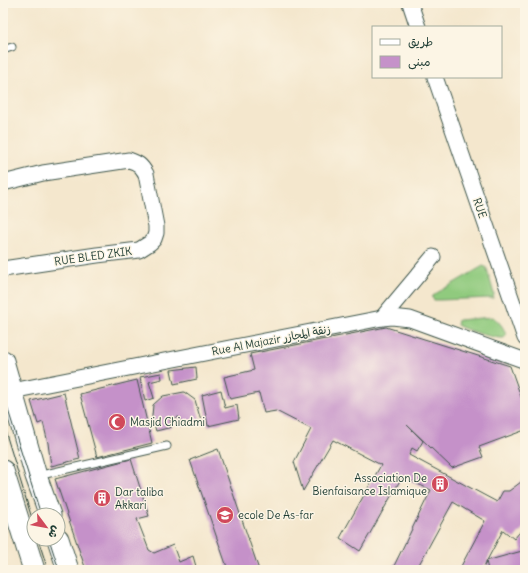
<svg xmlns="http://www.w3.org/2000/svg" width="528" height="573" viewBox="0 0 528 573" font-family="Delius,'Playpen Sans Arabic',sans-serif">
  <rect width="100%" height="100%" fill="#fcf5e5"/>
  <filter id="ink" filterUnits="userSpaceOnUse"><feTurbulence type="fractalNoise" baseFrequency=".025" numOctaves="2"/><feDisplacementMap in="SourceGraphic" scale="8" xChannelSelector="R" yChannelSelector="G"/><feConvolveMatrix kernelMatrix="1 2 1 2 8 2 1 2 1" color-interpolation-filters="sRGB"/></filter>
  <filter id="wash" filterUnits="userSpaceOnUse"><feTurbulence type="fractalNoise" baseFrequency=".012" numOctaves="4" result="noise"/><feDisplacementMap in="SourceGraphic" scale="16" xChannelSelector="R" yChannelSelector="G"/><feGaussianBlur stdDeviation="0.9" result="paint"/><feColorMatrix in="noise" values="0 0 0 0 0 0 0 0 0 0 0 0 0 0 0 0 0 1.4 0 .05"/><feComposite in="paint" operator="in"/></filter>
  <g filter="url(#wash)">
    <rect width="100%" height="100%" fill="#f4e7cd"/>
    <g fill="#90ca7e" stroke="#588459">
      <polygon points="483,266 486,267 487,269 494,294 493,298 440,300 434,300 432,298 432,297 435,294"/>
      <path d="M493,317C499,322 504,327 506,335L504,338C496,339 465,330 457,325L458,320Z"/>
    </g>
    <g id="blocks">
      <g fill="#c591c9">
        <polygon points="386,327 510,366 525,408 525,430 479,447 483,457 452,468 407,425 423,441 417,451 412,448 409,455 497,502 503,491 509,491 525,479 525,526 514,539 503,530 482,570 459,570 485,521 453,502 416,570 392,570 431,490 402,477 360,551 340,538 381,465 333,440 303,491 294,462 311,429 276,411 264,413 259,393 230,399 224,377 254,370 250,354"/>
        <polygon points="196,367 197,379 174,384 171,370"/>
        <polygon points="161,373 162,379 149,382 154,398 145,401 140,377"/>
        <polygon points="137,380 152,443 97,457 80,394"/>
        <polygon points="221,390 225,408 237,405 239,419 208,426 202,395"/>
        <polygon points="184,392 195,400 201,421 182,426 179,417 170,419 172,427 156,431 152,416 153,405 163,396"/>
        <polygon points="64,393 80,459 51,466 48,443 43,422 38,424 31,401"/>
        <polygon points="218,449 259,570 228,570 190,460"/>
        <polygon points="131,459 149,516 137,519 149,550 154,553 173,545 179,562 193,556 197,570 86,570 55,479"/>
        <polygon points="525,539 525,570 488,570 486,561 522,551 520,541"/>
      </g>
    </g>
  </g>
  <g filter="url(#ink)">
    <use href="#blocks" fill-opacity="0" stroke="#3f564b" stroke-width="1"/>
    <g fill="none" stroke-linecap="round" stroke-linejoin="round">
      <defs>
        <g id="service">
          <polyline points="3,50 12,47"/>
          <polyline points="37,476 167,446"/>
        </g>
        <g id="minor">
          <polyline points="410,3 418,27"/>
          <polyline points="435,77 525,338"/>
          <path d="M3,183L43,173L129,160C138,163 141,165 146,174L156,226V233L154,239L150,243L139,250L97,255L3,269"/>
          <polyline points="382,318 433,257"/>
          <polyline points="12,391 382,318 392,317 410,319 523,360 525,359"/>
        </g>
        <g id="secondary">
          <polyline points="3,361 36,476 50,515"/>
          <polyline points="3,471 34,570"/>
          <polyline points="58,539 68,570"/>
        </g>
      </defs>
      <use href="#service" stroke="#3f564b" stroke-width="9"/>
      <use href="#minor" stroke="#3f564b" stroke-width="17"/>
      <use href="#secondary" stroke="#3f564b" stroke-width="23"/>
      <use href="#service" stroke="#fff" stroke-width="7"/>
      <use href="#minor" stroke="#fff" stroke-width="15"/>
      <use href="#secondary" stroke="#fff" stroke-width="21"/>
      <g stroke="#1f3d34" stroke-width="1">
        <polyline points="3,394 41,515"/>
        <polyline points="3,424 34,525"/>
        <polyline points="38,539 48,570"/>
        <polyline points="49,539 59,570"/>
      </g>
    </g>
  </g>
  <defs>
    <symbol id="mosque-disc" viewBox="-11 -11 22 22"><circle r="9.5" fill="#d1495b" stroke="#fcf5e5"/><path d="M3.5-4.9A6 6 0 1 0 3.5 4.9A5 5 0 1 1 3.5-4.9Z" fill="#fff"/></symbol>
    <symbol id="building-disc" viewBox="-11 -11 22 22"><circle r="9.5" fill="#d1495b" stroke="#fcf5e5"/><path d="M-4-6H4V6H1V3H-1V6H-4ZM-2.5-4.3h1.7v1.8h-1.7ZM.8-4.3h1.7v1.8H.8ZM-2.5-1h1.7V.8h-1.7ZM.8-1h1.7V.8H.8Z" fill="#fff"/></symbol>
    <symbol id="school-disc" viewBox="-11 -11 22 22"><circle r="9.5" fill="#d1495b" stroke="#fcf5e5"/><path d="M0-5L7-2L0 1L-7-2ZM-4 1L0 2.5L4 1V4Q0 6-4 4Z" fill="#fff"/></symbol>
  </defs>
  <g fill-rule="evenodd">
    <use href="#mosque-disc" x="107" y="412" width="20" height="20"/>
    <use href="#building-disc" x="430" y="474" width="20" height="20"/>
    <use href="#building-disc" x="92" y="488" width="20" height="20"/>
    <use href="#school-disc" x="215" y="505" width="20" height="20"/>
  </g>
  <g text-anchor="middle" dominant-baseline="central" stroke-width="3" stroke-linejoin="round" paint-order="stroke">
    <g font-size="11" fill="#1f3d34" stroke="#fcf5e5">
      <text transform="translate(480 208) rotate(71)">RUE</text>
      <text transform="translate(93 256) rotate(-8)">RUE BLED ZKIK</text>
      <text transform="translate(271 340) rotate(-11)">Rue Al Majazir زنقة المجازر</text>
    </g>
    <g font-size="11" fill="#1f3d34" stroke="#fcf5e5" text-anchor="start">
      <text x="130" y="422">Masjid Chiadmi</text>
      <text x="427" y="478" text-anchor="end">Association De<tspan x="427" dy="13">Bienfaisance Islamique</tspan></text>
      <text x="115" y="492">Dar taliba<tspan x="115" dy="13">Akkari</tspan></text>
      <text x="238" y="515">ecole De As-far</text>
    </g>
  </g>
  <rect width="528" height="573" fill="none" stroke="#fcf5e5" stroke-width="16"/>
  <rect x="372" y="26" width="130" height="52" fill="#fcf5e5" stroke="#a4ab9e"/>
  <rect x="380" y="39" width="20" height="6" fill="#ffffff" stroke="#a4ab9e"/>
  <text x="408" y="46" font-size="12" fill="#1f3d34">طريق</text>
  <rect x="380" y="56" width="20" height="12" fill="#c591c9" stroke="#a4ab9e"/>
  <text x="408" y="66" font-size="12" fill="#1f3d34">مبنى</text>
  <g transform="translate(46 527) rotate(122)"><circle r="19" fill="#fcf5e5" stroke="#a4ab9e"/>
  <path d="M0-3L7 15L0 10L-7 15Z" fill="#d1495b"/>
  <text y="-6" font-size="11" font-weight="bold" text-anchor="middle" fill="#1f3d34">ش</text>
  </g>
</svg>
